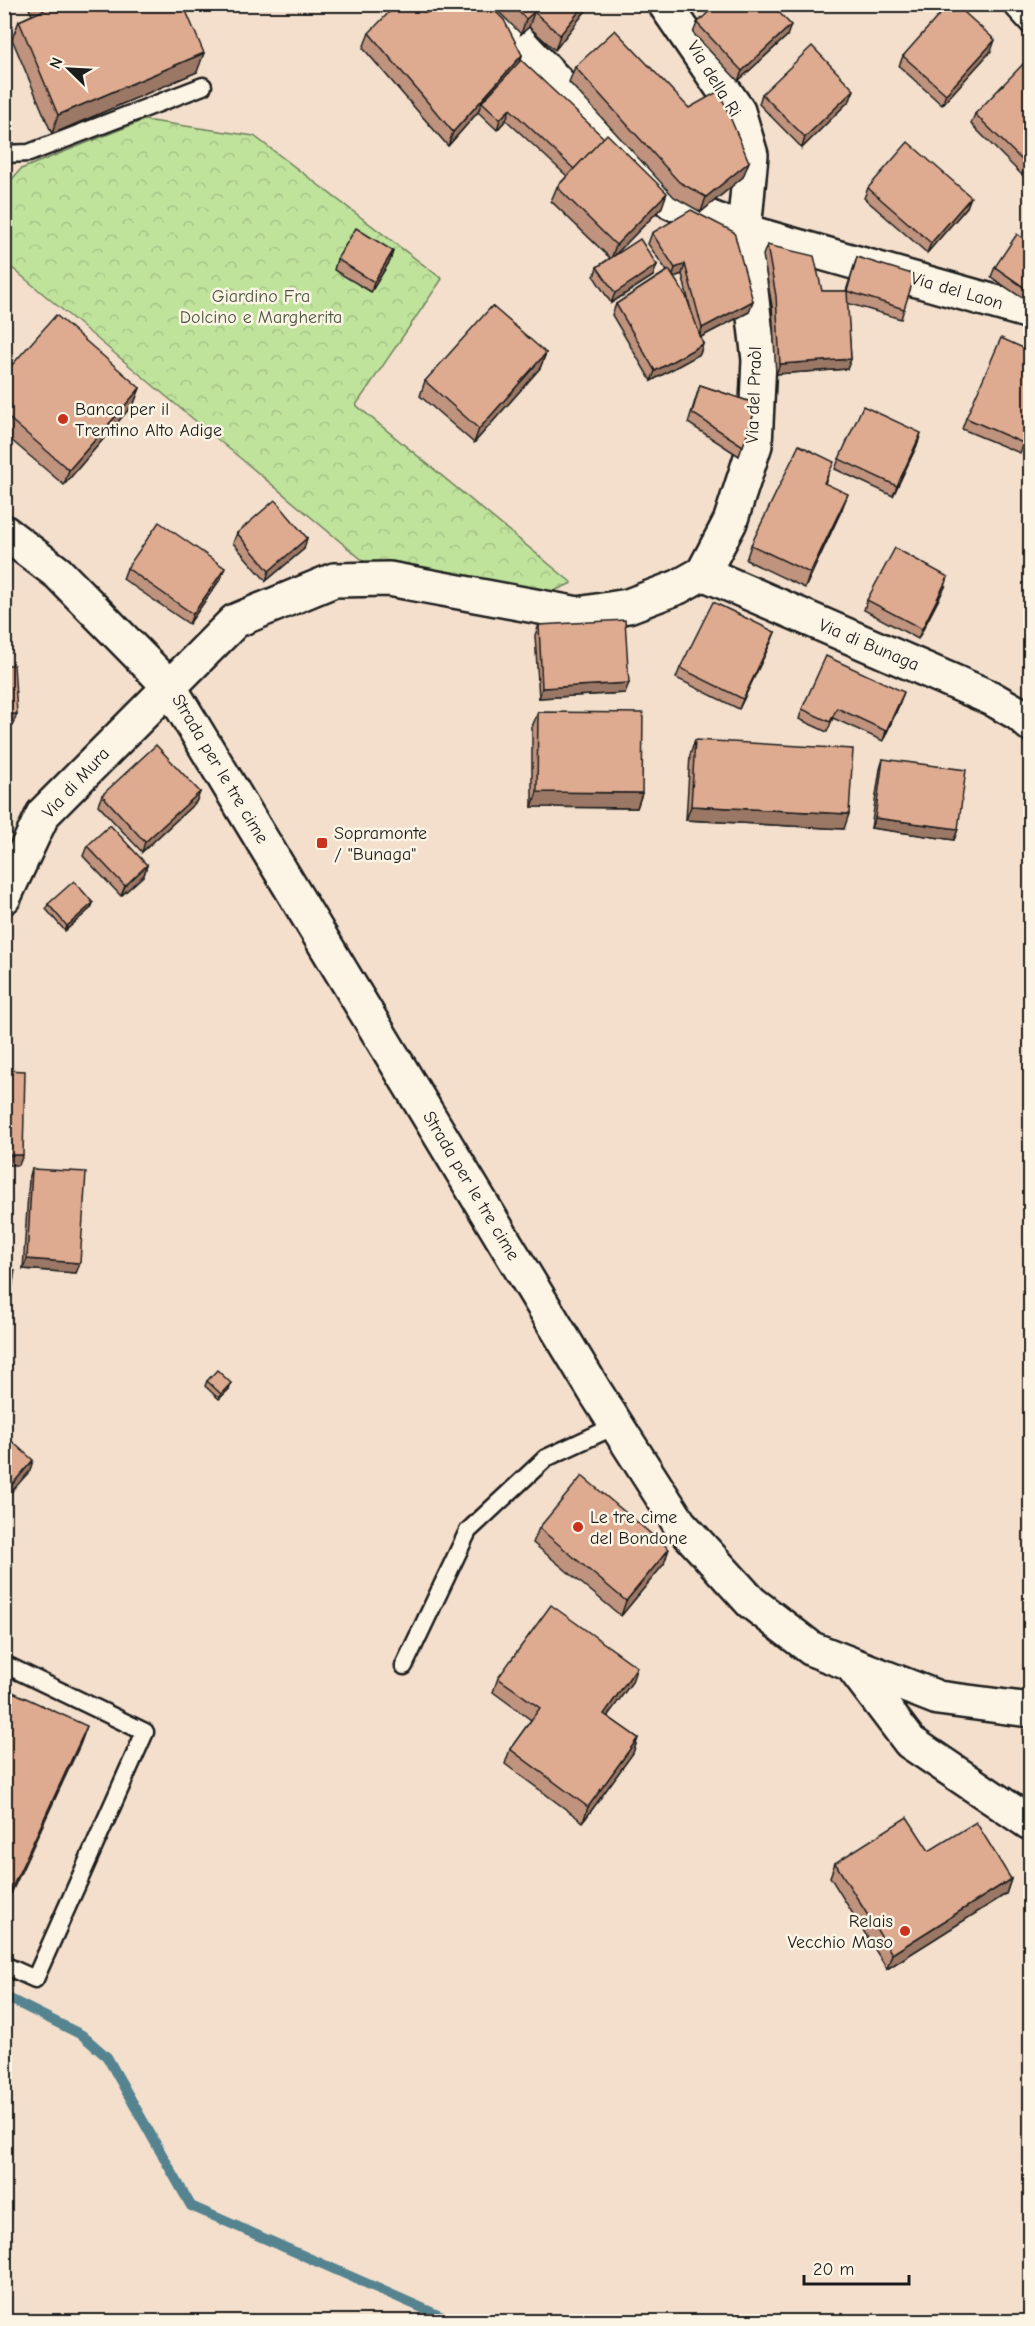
<svg xmlns="http://www.w3.org/2000/svg" width="1035" height="2326" viewBox="0 0 1035 2326" font-family="'Comic Neue',sans-serif">
  <defs>
    <pattern id="park-crowns" width="20" height="18" patternUnits="userSpaceOnUse" patternTransform="scale(1.5)"><rect width="20" height="18" fill="#c0e39c"/><path d="M2 6a3 3 0 1 1 6 0M12 15a3 3 0 1 1 6 0" fill="none" stroke="#a4c286"/></pattern>
  </defs>
  <rect width="100%" height="100%" fill="#f3dfcc"/>
  <filter id="ink" filterUnits="userSpaceOnUse"><feTurbulence type="fractalNoise" baseFrequency=".0167" numOctaves="2"/><feDisplacementMap in="SourceGraphic" scale="12" xChannelSelector="R" yChannelSelector="G"/><feConvolveMatrix kernelMatrix="1 2 1 2 8 2 1 2 1" color-interpolation-filters="sRGB"/></filter>
  <g filter="url(#ink)">
    <polygon fill="url(#park-crowns)" stroke="#6e805c" stroke-width="1.5" points="144,120 254,136 442,279 356,405 572,583 545,595 366,563 5,262 4,188 21,169"/>
    <g fill="none" stroke-linecap="round" stroke-linejoin="round">
      <polyline stroke="#568390" stroke-width="10" points="4,1996 82,2035 107,2057 191,2206 454,2322"/>
      <defs>
        <g id="service">
          <polyline points="1010,4 1030,26"/>
          <polyline points="4,154 29,153 203,86"/>
          <polyline points="4,1664 145,1732 35,1979 4,1965"/>
          <polyline points="404,1666 468,1531 546,1458 617,1425"/>
        </g>
        <g id="minor">
          <polyline points="483,4 671,202 744,231 1030,312"/>
          <polyline points="703,573 991,698 1019,714 1030,724"/>
          <polyline points="4,897 43,814 235,621 334,580 389,579 578,614 628,606 678,587 703,573 730,522 755,445 759,360 744,231 751,155 738,111 665,4"/>
          <polyline points="853,1667 910,1742 1030,1823"/>
        </g>
        <polyline id="secondary" points="4,532 58,573 169,686 596,1393 679,1523 751,1602 812,1649 938,1698 1030,1710"/>
      </defs>
      <use href="#service" stroke="#1c1c1c" stroke-width="21"/>
      <use href="#minor" stroke="#1c1c1c" stroke-width="38"/>
      <use href="#secondary" stroke="#1c1c1c" stroke-width="38"/>
      <use href="#service" stroke="#fcf5e5" stroke-width="16"/>
      <use href="#minor" stroke="#fcf5e5" stroke-width="33"/>
      <use href="#secondary" stroke="#fcf5e5" stroke-width="33"/>
    </g>
    <g fill="#bf937d" stroke="#1c1c1c" stroke-width="1.5" fill-rule="evenodd">
      <polygon points="27,4 183,4 197,72 52,134 12,39 19,21 32,15"/>
      <polygon points="498,4 591,4 555,50 529,27 521,34 496,9"/>
      <polygon points="426,13 522,55 521,60 662,207 615,255 653,276 611,303 594,277 597,267 610,258 551,201 557,187 567,176 506,120 497,130 478,112 448,146 363,48 369,33"/>
      <polygon points="697,23 787,36 738,81 693,33"/>
      <polygon points="991,51 942,105 899,66 903,56"/>
      <polygon points="575,67 689,108 743,177 701,212 674,197 569,82"/>
      <polygon points="1030,72 1030,166 1022,175 971,124 975,114"/>
      <polygon points="762,94 850,100 802,148 759,104"/>
      <polygon points="868,188 967,207 927,253 864,198"/>
      <path d="M652,233L749,312L701,337L703,344L700,354L651,381L612,315L616,304L667,271L648,244ZM682,274L691,311L674,277Z"/>
      <polygon points="767,245 822,291 846,291 857,257 904,309 901,319 847,303 851,359 847,369 776,374 772,306 763,255"/>
      <polygon points="393,251 390,261 371,292 334,270 337,259"/>
      <polygon points="995,267 1030,292 1025,300 991,277"/>
      <polygon points="546,353 540,368 474,443 420,396 425,381"/>
      <polygon points="4,374 140,388 134,403 64,485 4,434"/>
      <polygon points="700,385 757,404 739,456 688,423"/>
      <polygon points="966,418 1030,428 1020,453 962,429"/>
      <polygon points="918,443 893,496 835,469 839,459"/>
      <polygon points="828,476 825,483 842,509 805,588 746,560 751,545"/>
      <polygon points="237,533 304,549 266,581 233,543"/>
      <polygon points="127,568 221,578 189,624 123,579"/>
      <polygon points="945,587 918,639 864,610 867,600"/>
      <polygon points="539,625 625,693 539,698 535,635"/>
      <polygon points="775,632 771,642 739,709 676,678 680,668"/>
      <polygon points="900,703 883,741 833,718 827,732 799,719 802,709"/>
      <polygon points="538,712 642,793 637,808 532,807 532,727"/>
      <polygon points="695,740 844,829 686,820 690,755"/>
      <polygon points="883,759 958,829 954,840 871,828 880,769"/>
      <polygon points="200,792 196,802 142,852 98,805 102,795"/>
      <polygon points="87,846 147,865 144,875 121,896 83,856"/>
      <polygon points="93,903 91,908 65,931 46,909 48,904"/>
      <polygon points="32,1169 80,1263 76,1273 23,1269 29,1179"/>
      <polygon points="207,1381 229,1389 219,1399 205,1386"/>
      <polygon points="539,1528 664,1564 621,1616 533,1543"/>
      <polygon points="498,1678 632,1682 607,1716 638,1738 633,1753 583,1822 505,1764 510,1749 531,1720 493,1692"/>
      <polygon points="929,1851 1011,1879 1006,1894 887,1969 830,1877 835,1863"/>
    </g>
    <g fill="#9b7866" stroke="#1c1c1c" stroke-width="1.5">
      <polygon points="585,4 591,4 555,50 560,35"/>
      <polygon points="534,12 529,27 521,34 526,19"/>
      <polygon points="791,25 787,36 738,81 742,71"/>
      <polygon points="995,40 991,51 942,105 946,94"/>
      <polygon points="204,53 197,72 52,134 58,115"/>
      <polygon points="522,55 517,70 482,102 478,112 448,146 453,132"/>
      <polygon points="854,90 850,100 802,148 805,137"/>
      <polygon points="510,109 506,120 497,130 500,119"/>
      <polygon points="1030,160 1030,166 1022,175 1026,164"/>
      <polygon points="749,162 743,177 701,212 706,197"/>
      <polygon points="667,193 662,207 611,259 616,245"/>
      <polygon points="971,197 967,207 927,253 931,243"/>
      <polygon points="393,251 390,261 371,292 374,282"/>
      <polygon points="685,264 682,274 672,278 675,268"/>
      <polygon points="657,265 653,276 611,303 615,293"/>
      <polygon points="1030,287 1030,292 1025,300 1028,290"/>
      <polygon points="753,301 749,312 699,338 702,328"/>
      <polygon points="703,344 700,354 651,381 655,371"/>
      <polygon points="546,353 540,368 474,443 479,429"/>
      <polygon points="851,359 847,369 776,374 780,364"/>
      <polygon points="140,388 134,403 64,485 69,470"/>
      <polygon points="921,433 918,443 893,496 897,486"/>
      <polygon points="848,494 842,509 805,588 810,573"/>
      <polygon points="307,538 304,549 266,581 269,571"/>
      <polygon points="225,568 221,578 189,624 193,614"/>
      <polygon points="948,577 945,587 918,639 922,629"/>
      <polygon points="775,632 771,642 739,709 743,699"/>
      <polygon points="629,683 625,693 539,698 542,688"/>
      <polygon points="904,692 900,703 883,741 886,731"/>
      <polygon points="4,714 17,714 11,728 4,729"/>
      <polygon points="200,792 196,802 142,852 145,842"/>
      <polygon points="537,792 642,793 637,808 532,807"/>
      <polygon points="691,806 849,814 844,829 686,820"/>
      <polygon points="875,818 958,829 954,840 871,828"/>
      <polygon points="147,865 144,875 121,896 125,886"/>
      <polygon points="93,903 91,908 65,931 67,926"/>
      <polygon points="4,1155 23,1155 19,1165 4,1165"/>
      <polygon points="27,1259 80,1263 76,1273 23,1269"/>
      <polygon points="231,1383 229,1389 219,1399 221,1394"/>
      <polygon points="33,1460 30,1471 4,1500 4,1494"/>
      <polygon points="669,1549 664,1564 621,1616 626,1601"/>
      <polygon points="637,1667 632,1682 599,1728 604,1714"/>
      <polygon points="87,1726 80,1745 4,1909 4,1905"/>
      <polygon points="638,1738 633,1753 583,1822 588,1807"/>
      <polygon points="1011,1879 1006,1894 887,1969 892,1954"/>
    </g>
    <g fill="#deab91" stroke="#1c1c1c" stroke-width="1.5">
      <polygon points="42,4 183,4 204,53 58,115 19,21 44,10"/>
      <polygon points="397,4 413,4 426,13 434,4 488,4 504,20 522,55 453,132 369,33"/>
      <polygon points="511,4 585,4 560,35 534,12 526,19"/>
      <polygon points="717,4 771,4 791,25 742,71 697,23"/>
      <polygon points="949,4 955,4 995,40 946,94 903,56"/>
      <polygon points="615,30 689,108 719,91 749,162 706,197 679,182 575,67"/>
      <polygon points="812,46 854,90 805,137 762,94"/>
      <polygon points="521,60 604,138 574,169 510,109 500,119 482,102"/>
      <polygon points="1023,64 1030,72 1030,160 1026,164 975,114"/>
      <polygon points="607,134 667,193 616,245 557,187"/>
      <polygon points="908,142 971,197 931,243 868,188"/>
      <polygon points="691,210 734,232 753,301 702,328 685,264 675,268 652,233"/>
      <polygon points="356,228 393,251 374,282 337,259"/>
      <polygon points="1017,234 1030,243 1030,287 1028,290 995,267"/>
      <polygon points="640,239 657,265 615,293 597,267"/>
      <polygon points="767,245 814,256 822,291 847,291 851,359 780,364 776,296"/>
      <polygon points="857,257 915,275 904,309 847,291"/>
      <polygon points="669,270 686,296 703,344 655,371 616,304"/>
      <polygon points="492,306 546,353 479,429 425,381"/>
      <polygon points="56,315 140,388 69,470 4,414 4,374"/>
      <polygon points="1001,338 1030,351 1030,426 1023,443 966,418"/>
      <polygon points="700,385 757,404 743,446 692,413"/>
      <polygon points="863,406 921,433 897,486 839,459"/>
      <polygon points="799,445 834,462 824,483 848,494 810,573 751,545"/>
      <polygon points="275,500 307,538 269,571 237,533"/>
      <polygon points="159,522 225,568 193,614 127,568"/>
      <polygon points="895,548 948,577 922,629 867,600"/>
      <polygon points="713,602 775,632 743,699 680,668"/>
      <polygon points="625,620 629,683 542,688 539,625"/>
      <polygon points="826,656 904,692 886,731 837,708 830,722 802,709"/>
      <polygon points="4,665 14,665 17,714 4,714"/>
      <polygon points="538,712 643,713 642,793 537,792"/>
      <polygon points="695,740 853,749 849,814 691,806"/>
      <polygon points="156,745 200,792 145,842 102,795"/>
      <polygon points="883,759 966,770 958,829 875,818"/>
      <polygon points="110,825 147,865 125,886 87,846"/>
      <polygon points="74,881 93,903 67,926 48,904"/>
      <polygon points="4,1070 25,1071 23,1155 4,1155"/>
      <polygon points="32,1169 86,1172 80,1263 27,1259"/>
      <polygon points="4,1269 15,1270 4,1341"/>
      <polygon points="217,1370 231,1383 221,1394 207,1381"/>
      <polygon points="8,1438 33,1460 4,1494 4,1443"/>
      <polygon points="582,1476 669,1549 626,1601 539,1528"/>
      <polygon points="551,1605 637,1667 604,1714 638,1738 588,1807 510,1749 540,1708 498,1678"/>
      <polygon points="4,1688 87,1726 4,1905"/>
      <polygon points="907,1817 929,1851 976,1822 1011,1879 892,1954 835,1863"/>
    </g>
  </g>
  <g fill="#c8321e" stroke="#fcf5e5" stroke-width="2">
    <circle cx="63" cy="419" r="6"/>
    <rect x="316" y="837" width="12" height="12" rx="3"/>
    <circle cx="578" cy="1527" r="6"/>
    <circle cx="905" cy="1931" r="6"/>
  </g>
  <g text-anchor="middle" dominant-baseline="central" stroke-width="5" stroke-linejoin="round" paint-order="stroke">
    <g font-size="18" fill="#1c1c1c" stroke="#fcf5e5">
      <text transform="translate(714 79) rotate(58)">Via della Ri</text>
      <text transform="translate(957 291) rotate(16)">Via del Laon</text>
      <text transform="translate(754 395) rotate(-88)">Via del Praòl</text>
      <text transform="translate(869 645) rotate(23)">Via di Bunaga</text>
      <text transform="translate(220 769) rotate(59)">Strada per le tre cime</text>
      <text transform="translate(76 783) rotate(-47)">Via di Mura</text>
      <text transform="translate(471 1186) rotate(59)">Strada per le tre cime</text>
    </g>
    <g font-size="18" fill="#4d5842" stroke="#fcf5e5">
      <text x="261" y="296">Giardino Fra<tspan x="261" dy="21">Dolcino e Margherita</tspan></text>
    </g>
    <g font-size="18" fill="#1c1c1c" stroke="#fcf5e5" text-anchor="start">
      <text x="75" y="409">Banca per il<tspan x="75" dy="21">Trentino Alto Adige</tspan></text>
      <text x="334" y="833">Sopramonte<tspan x="334" dy="21">/ "Bunaga"</tspan></text>
      <text x="590" y="1517">Le tre cime<tspan x="590" dy="21">del Bondone</tspan></text>
      <text x="893" y="1921" text-anchor="end">Relais<tspan x="893" dy="21">Vecchio Maso</tspan></text>
    </g>
  </g>
  <rect width="1035" height="2326" fill="none" stroke="#fcf5e5" stroke-width="24"/>
  <rect x="12" y="12" width="1011" height="2302" fill="none" stroke="#1c1c1c" stroke-width="2" filter="url(#ink)"/>
  <g transform="translate(69 69) rotate(294)" stroke="#fcf5e5" stroke-width="4.5" paint-order="stroke">
  <path d="M0-4.5L10 22L0 15L-10 22Z" fill="#1c1c1c"/>
  <text y="-9" font-size="16" font-weight="bold" text-anchor="middle" fill="#1c1c1c">N</text>
  </g>
  <path d="M804 2275v9h105v-9" fill="none" stroke="#1c1c1c" stroke-width="3"/>
  <text x="813" y="2275" font-size="18" fill="#1c1c1c" stroke="#fcf5e5" stroke-width="4.5" paint-order="stroke">20 m</text>
</svg>
